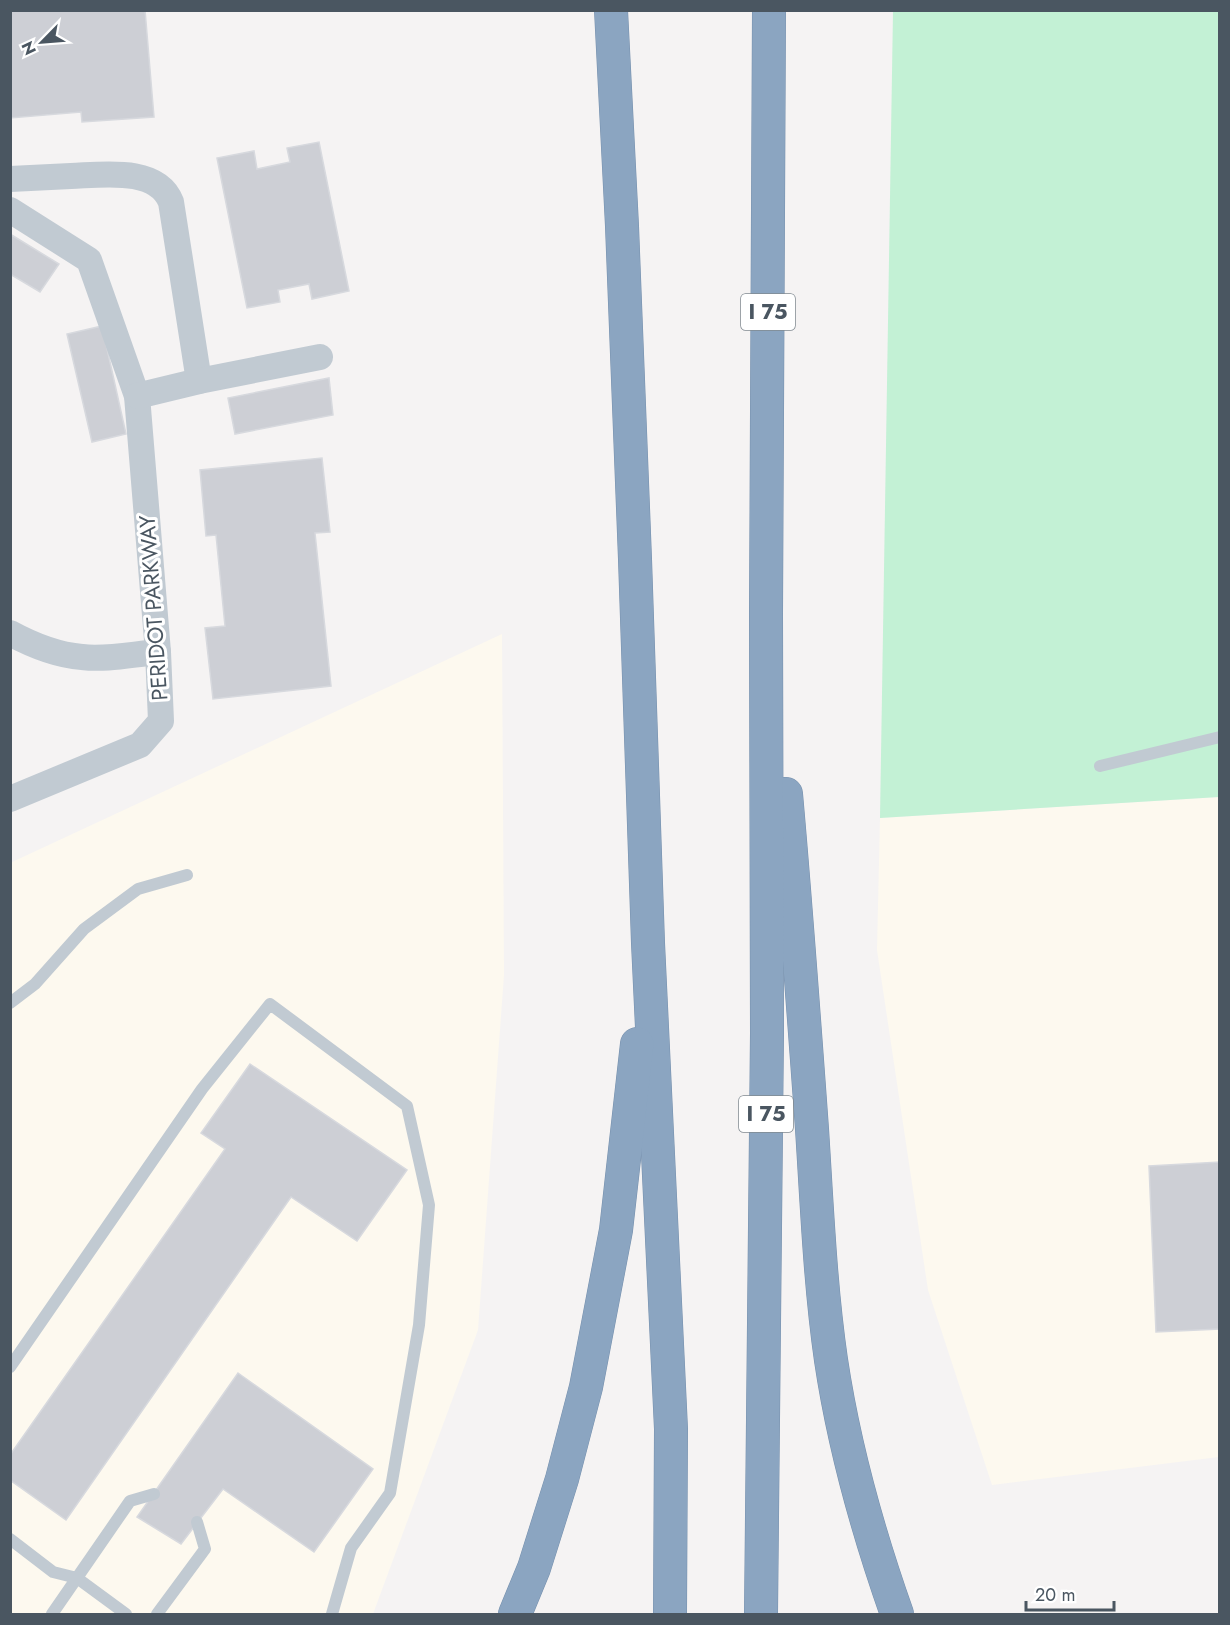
<svg xmlns="http://www.w3.org/2000/svg" width="1230" height="1625" viewBox="0 0 1230 1625" font-family="Jost,sans-serif">
  <rect width="100%" height="100%" fill="#f5f3f3"/>
  <g fill="#fdf9ef">
    <polygon points="502,634 504,975 478,1330 373,1614 11,1614 10,863"/>
    <polygon points="1219,797 1219,1457 992,1485 928,1290 877,950 880,818"/>
  </g>
  <polygon fill="#c3f1d5" points="893,11 1219,11 1219,797 880,818"/>
  <g fill="#cdcfd5" stroke="#d7d9de" stroke-width="1.5">
    <polygon points="10,10 145,10 154,117 82,122 81,112 10,118"/>
    <polygon points="319,142 349,291 312,299 309,284 278,290 280,302 247,308 217,158 254,151 257,169 290,162 287,148"/>
    <polygon points="10,234 59,264 40,292 10,274"/>
    <polygon points="102,326 126,434 92,442 67,334"/>
    <polygon points="329,378 333,415 235,434 228,398"/>
    <polygon points="322,458 330,532 315,533 331,686 213,699 205,628 225,626 216,535 206,536 200,470"/>
    <polygon points="250,1064 407,1170 357,1241 291,1197 66,1520 10,1480 10,1455 225,1149 201,1133"/>
    <polygon points="1220,1162 1220,1329 1156,1332 1149,1166"/>
    <polygon points="238,1373 373,1469 314,1552 223,1489 181,1544 137,1517"/>
  </g>
  <g fill="none" stroke-linecap="round" stroke-linejoin="round">
    <defs>
      <g id="highway">
        <polyline points="611,10 622,226 635,559 648,943 671,1429 670,1614"/>
        <path d="M786,794C796,906 804,1018 812,1129C817,1206 820,1284 831,1360C844,1447 868,1532 897,1614"/>
        <polyline points="515,1614 534,1568 562,1479 586,1387 616,1230 637,1044"/>
        <polyline points="761,1614 767,1033 766,614 769,10"/>
      </g>
    </defs>
    <use href="#highway" stroke="#7690ad" stroke-width="34"/>
    <g stroke="#c1cad2" stroke-width="12">
      <polyline points="1100,766 1220,737"/>
      <polyline points="10,1003 35,984 84,929 138,889 187,875"/>
      <polyline points="10,1367 202,1089 270,1004 407,1106 429,1205 419,1325 390,1493 351,1548 332,1614"/>
      <polyline points="10,1539 53,1572 77,1578 126,1614"/>
      <polyline points="52,1614 130,1501 154,1494"/>
      <polyline points="157,1614 205,1549 197,1522"/>
    </g>
    <g stroke="#c1cad2" stroke-width="26">
      <path d="M10,179C31,178 51,177 71,176C101,175 157,166 171,202L199,381"/>
      <polyline points="10,210 89,260 137,396 158,652 161,721 140,745 10,799"/>
      <polyline points="137,396 199,381 320,357"/>
      <path d="M10,633C32,645 57,655 82,657C107,660 133,654 158,652"/>
    </g>
    <use href="#highway" stroke="#8ba5c1" stroke-width="33"/>
  </g>
  <g text-anchor="middle" dominant-baseline="central" stroke-width="6" stroke-linejoin="round" paint-order="stroke">
    <g fill="#fff" stroke="#808990" stroke-width="1.5">
      <rect x="741" y="294" width="54" height="36" rx="4.5"/>
      <rect x="739" y="1096" width="54" height="36" rx="4.5"/>
    </g>
    <g font-size="21" font-weight="bold" fill="#4a5661">
      <text x="768" y="312">I 75</text>
      <text x="766" y="1114">I 75</text>
    </g>
    <g font-size="22" fill="#4a5661" stroke="#fff">
      <text transform="translate(153 608) rotate(-94)">PERIDOT PARKWAY</text>
    </g>
  </g>
  <rect width="1230" height="1625" fill="none" stroke="#4a5661" stroke-width="24"/>
  <g transform="translate(42 42) rotate(245)" stroke="#ffffff" stroke-width="4.5" paint-order="stroke">
  <path d="M0-4.5L10 22L0 15L-10 22Z" fill="#4a5661"/>
  <text y="-9" font-size="16" font-weight="bold" text-anchor="middle" fill="#4a5661">N</text>
  </g>
  <path d="M1026 1601v9h88v-9" fill="none" stroke="#4a5661" stroke-width="3"/>
  <text x="1035" y="1601" font-size="18" fill="#4a5661" stroke="#ffffff" stroke-width="4.5" paint-order="stroke">20 m</text>
</svg>
